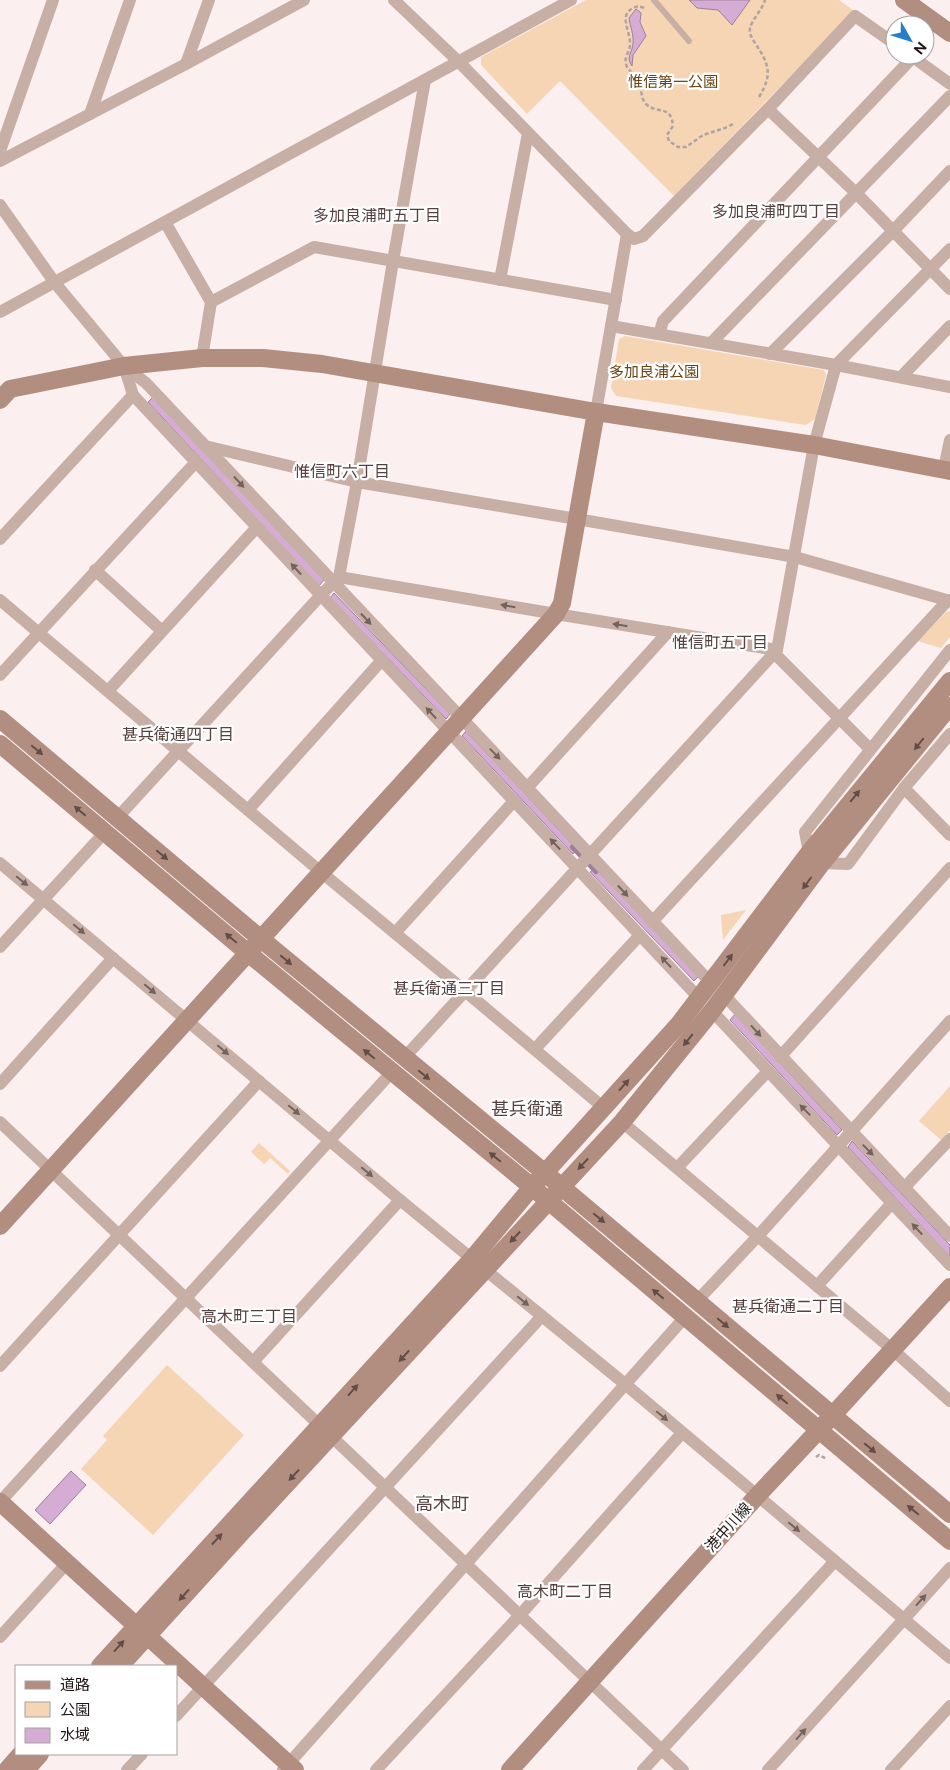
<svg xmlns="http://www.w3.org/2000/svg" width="950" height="1770" viewBox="0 0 950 1770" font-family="'Public Sans','Noto Sans JP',sans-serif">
  <rect width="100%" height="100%" fill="#fbefef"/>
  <g fill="#f5d5b4">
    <polygon points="586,0 839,0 854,11 674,196 560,81 527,114 481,65 481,57"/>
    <polygon points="625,336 824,370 826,375 815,419 806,425 616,396 611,388 619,339"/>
    <polygon points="950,611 950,637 941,648 918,641 946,612"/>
    <polygon points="746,910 723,940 721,915"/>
    <polygon points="950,1086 950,1130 941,1140 919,1121"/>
    <polygon points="259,1143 290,1171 288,1174 270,1158 264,1164 251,1152"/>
    <polygon points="167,1365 244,1435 153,1535 81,1469 107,1440 103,1436"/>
  </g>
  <g fill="#d4acd4" stroke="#9e7f9b">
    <polygon points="689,0 750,0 732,25 718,10 697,8"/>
    <path d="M636,9L641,13L640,22L646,36L633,55L632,66C625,57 633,52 633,43C634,35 630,26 629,18Z"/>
    <polygon points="153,397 324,580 319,586 148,402"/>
    <polygon points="334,593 450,714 446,719 330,598"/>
    <polygon points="466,731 577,849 573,854 462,736"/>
    <polygon points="595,868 699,976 694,981 590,872"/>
    <polygon points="735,1014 842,1130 837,1135 730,1020"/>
    <polygon points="852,1141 950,1245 950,1257 848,1147"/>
    <polygon points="71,1471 86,1485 50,1524 35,1510"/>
  </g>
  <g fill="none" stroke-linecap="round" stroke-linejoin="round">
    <polyline stroke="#9e7f9b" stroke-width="4.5" points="572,847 596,872"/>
    <g stroke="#afa3a3" stroke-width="2.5" stroke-dasharray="4 2.5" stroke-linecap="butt">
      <path d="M644,8L639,6C615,12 631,30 630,45C630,52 624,56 626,64C627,70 634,73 638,79C643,86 639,97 646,104C658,115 671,104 673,126L667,135L669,141L678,147H686L703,135L725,128L735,123"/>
      <path d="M759,97C773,74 769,64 755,43C752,38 749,34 750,28C752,20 762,10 765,0"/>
      <polyline points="816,1457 819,1455 827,1459"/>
    </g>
    <polyline stroke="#c8afa5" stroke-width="6" points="654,0 689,41"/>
    <g stroke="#c8afa5" stroke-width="12">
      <polyline points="394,0 459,62 627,234 634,239 643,236 768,109 855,16 895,44"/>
      <polyline points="910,55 950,84"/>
      <polyline points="186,64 209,0"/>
      <polyline points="768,109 856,193 950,289"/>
      <polyline points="90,114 130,0"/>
      <polyline points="0,151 53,0"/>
      <polyline points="0,161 186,64 304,0"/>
      <polyline points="0,205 55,283 124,366 146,383 711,983"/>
      <polyline points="165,222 211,302 202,358"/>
      <polyline points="500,280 528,133"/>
      <polyline points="211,302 314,247 616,300"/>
      <polyline points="0,312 571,0"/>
      <polyline points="611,326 836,365 950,387"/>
      <polyline points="659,334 663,321 913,57"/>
      <polyline points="711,343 950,96"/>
      <polyline points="770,354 893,231 950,171"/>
      <polyline points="124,366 133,395 699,998"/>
      <polyline points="901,377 950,326"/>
      <polyline points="596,412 627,234"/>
      <polyline points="205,446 357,482 577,519 795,557 950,601"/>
      <polyline points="944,469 950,440"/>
      <polyline points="0,539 133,395"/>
      <polyline points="95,570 162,631"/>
      <polyline points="339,577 556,614 777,650"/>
      <polyline points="0,600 321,872 465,991 604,1108"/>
      <polyline points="774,653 870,749"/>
      <polyline points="0,675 195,463"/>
      <polyline points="108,691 257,527"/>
      <polyline points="527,788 668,632"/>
      <polyline points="904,788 950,835"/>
      <polyline points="248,810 382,660"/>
      <polyline points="118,817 321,595 339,577 357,482 393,261 425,80"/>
      <polyline points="809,853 805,832 950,650"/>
      <polyline points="0,863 400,1200 625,1384 950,1658"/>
      <polyline points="822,863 848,864 904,788 950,734"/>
      <polyline points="652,922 948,600"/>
      <polyline points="395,933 514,801"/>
      <polyline points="0,947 105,832"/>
      <polyline points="724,995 950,1236"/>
      <polyline points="712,1011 950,1265"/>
      <polyline points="535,1049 640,935"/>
      <polyline points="780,1057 950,868"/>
      <polyline points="404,1058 777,650 814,445 836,365 950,249"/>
      <polyline points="0,1084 113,958"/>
      <polyline points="0,1122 683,1770"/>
      <polyline points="622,1122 893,1350 950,1401"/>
      <polyline points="677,1168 768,1071"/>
      <polyline points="904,1188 950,1139"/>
      <polyline points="817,1286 892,1203"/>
      <polyline points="697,1301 758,1236 950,1021"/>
      <polyline points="253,1362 400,1200"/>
      <polyline points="0,1366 259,1081"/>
      <polyline points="0,1502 391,1073"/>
      <polyline points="0,1637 67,1563"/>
      <polyline points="176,1716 542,1316"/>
      <polyline points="127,1770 142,1754"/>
      <polyline points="283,1770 685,1317"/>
      <polyline points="376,1770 520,1615 682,1433"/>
      <polyline points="643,1770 835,1561"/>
      <polyline points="768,1770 950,1568"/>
      <polyline points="891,1770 950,1706"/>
    </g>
    <g stroke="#b28e80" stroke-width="18">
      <polyline points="904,0 950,33"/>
      <polyline points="0,400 10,389 124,366 202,358 263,358 322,364 596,412 814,445 950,471"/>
      <polyline points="0,719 261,939 545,1173 950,1514"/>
      <polyline points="0,744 248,953 532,1187 950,1541"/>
      <polyline points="0,1226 556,614 562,603 596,412"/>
      <polyline points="0,1502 295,1770"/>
      <polyline points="100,1666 472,1259 532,1187 679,1024 809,853 950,681"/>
      <polyline points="120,1666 244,1530 622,1122 712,1011 822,863 950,706"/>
      <polyline points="7,1770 21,1754"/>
      <polyline points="26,1770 40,1754"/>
      <polyline points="510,1770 757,1496 832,1416 950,1287"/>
    </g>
  </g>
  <defs><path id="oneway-solid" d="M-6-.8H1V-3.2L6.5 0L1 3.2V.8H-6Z" transform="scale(1.25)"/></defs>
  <g fill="#74625e">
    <use href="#oneway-solid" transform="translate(239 482) rotate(47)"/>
    <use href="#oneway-solid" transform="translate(296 569) rotate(-133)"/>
    <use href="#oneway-solid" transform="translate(508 606) rotate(-170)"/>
    <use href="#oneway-solid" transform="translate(366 619) rotate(47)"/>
    <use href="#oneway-solid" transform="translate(620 625) rotate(-171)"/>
    <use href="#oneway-solid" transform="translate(431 713) rotate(-133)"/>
    <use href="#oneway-solid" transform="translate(495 754) rotate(46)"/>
    <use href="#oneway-solid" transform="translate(555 844) rotate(-133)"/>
    <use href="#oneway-solid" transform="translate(22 881) rotate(39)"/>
    <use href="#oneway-solid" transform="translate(623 891) rotate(47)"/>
    <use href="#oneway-solid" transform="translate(79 929) rotate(40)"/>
    <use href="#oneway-solid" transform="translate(666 962) rotate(-133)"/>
    <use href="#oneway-solid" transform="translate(150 989) rotate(40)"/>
    <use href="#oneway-solid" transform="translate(756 1031) rotate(48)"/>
    <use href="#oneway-solid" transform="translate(223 1050) rotate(40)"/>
    <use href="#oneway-solid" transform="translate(294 1110) rotate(40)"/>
    <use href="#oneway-solid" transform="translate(805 1110) rotate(-134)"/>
    <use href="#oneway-solid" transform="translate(868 1150) rotate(46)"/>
    <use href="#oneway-solid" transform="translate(367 1172) rotate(40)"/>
    <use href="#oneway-solid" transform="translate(917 1229) rotate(-133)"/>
    <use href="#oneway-solid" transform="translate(523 1301) rotate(39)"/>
    <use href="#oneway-solid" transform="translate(662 1416) rotate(40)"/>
    <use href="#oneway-solid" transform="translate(794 1527) rotate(40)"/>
    <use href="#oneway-solid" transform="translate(921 1600) rotate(-48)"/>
    <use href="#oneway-solid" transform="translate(801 1734) rotate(-48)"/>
  </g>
  <g fill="#624c46">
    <use href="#oneway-solid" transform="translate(919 744) rotate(129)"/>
    <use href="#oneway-solid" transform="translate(37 750) rotate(40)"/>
    <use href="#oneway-solid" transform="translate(855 796) rotate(-51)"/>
    <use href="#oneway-solid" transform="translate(80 811) rotate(-140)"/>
    <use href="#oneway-solid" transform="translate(162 855) rotate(40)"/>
    <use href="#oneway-solid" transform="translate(807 883) rotate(127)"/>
    <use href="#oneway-solid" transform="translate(231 938) rotate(-140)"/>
    <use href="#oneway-solid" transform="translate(286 960) rotate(40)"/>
    <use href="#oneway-solid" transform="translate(728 960) rotate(-53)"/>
    <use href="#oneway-solid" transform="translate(688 1040) rotate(129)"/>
    <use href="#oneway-solid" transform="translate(369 1054) rotate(-140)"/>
    <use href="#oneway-solid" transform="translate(424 1075) rotate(39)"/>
    <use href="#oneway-solid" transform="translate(624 1085) rotate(-48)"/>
    <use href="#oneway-solid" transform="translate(495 1157) rotate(-141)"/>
    <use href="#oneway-solid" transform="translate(583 1164) rotate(133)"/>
    <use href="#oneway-solid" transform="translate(599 1218) rotate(40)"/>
    <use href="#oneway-solid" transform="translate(515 1237) rotate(133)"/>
    <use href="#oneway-solid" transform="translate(658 1294) rotate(-140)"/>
    <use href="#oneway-solid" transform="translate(723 1323) rotate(40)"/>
    <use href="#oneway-solid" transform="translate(404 1356) rotate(133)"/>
    <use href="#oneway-solid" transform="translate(353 1390) rotate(-48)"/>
    <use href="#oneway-solid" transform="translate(782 1399) rotate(-140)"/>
    <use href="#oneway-solid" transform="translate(870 1448) rotate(40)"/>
    <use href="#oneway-solid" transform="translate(294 1475) rotate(133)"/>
    <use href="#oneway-solid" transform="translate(913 1510) rotate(-140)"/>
    <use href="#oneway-solid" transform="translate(217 1539) rotate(-47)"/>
    <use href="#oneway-solid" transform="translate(184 1595) rotate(132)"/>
    <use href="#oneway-solid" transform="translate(119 1646) rotate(-48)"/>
  </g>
  <g text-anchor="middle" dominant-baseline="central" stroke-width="4.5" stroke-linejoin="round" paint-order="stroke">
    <g font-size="15" fill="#684211" stroke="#fff">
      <text x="673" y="81">惟信第一公園</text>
      <text x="654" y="371">多加良浦公園</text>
    </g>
    <g font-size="15" fill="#201616" stroke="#fff">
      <text transform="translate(728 1527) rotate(-48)">港中川線</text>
    </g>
    <g font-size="16" fill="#563f3f" stroke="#fff">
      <text x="776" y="211">多加良浦町四丁目</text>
      <text x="377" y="215">多加良浦町五丁目</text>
      <text x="342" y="471">惟信町六丁目</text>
      <text x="720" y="642">惟信町五丁目</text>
      <text x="178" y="734">甚兵衛通四丁目</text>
      <text x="449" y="988">甚兵衛通三丁目</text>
      <text x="788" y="1306">甚兵衛通二丁目</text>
      <text x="249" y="1316">高木町三丁目</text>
      <text x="565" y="1591">高木町二丁目</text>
    </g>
    <g font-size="18" fill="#563f3f" stroke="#fff">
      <text x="527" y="1108">甚兵衛通</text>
      <text x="442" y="1503">高木町</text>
    </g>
  </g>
  <rect x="15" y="1665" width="162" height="90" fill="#ffffff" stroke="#a6a2a2"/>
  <rect x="25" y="1681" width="25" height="8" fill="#b28e80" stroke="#a6a2a2"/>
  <text x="60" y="1690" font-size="15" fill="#201616">道路</text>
  <rect x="25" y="1702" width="25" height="15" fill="#f5d5b4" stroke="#a6a2a2"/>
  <text x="60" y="1715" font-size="15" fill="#201616">公園</text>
  <rect x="25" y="1728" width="25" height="15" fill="#d4acd4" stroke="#a6a2a2"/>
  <text x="60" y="1740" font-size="15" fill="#201616">水域</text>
  <g transform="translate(910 40) rotate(129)"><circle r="24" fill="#ffffff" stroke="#a6a2a2"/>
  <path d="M0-4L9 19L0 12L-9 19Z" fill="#257ecb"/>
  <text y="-8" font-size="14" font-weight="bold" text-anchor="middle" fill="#201616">N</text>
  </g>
</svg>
